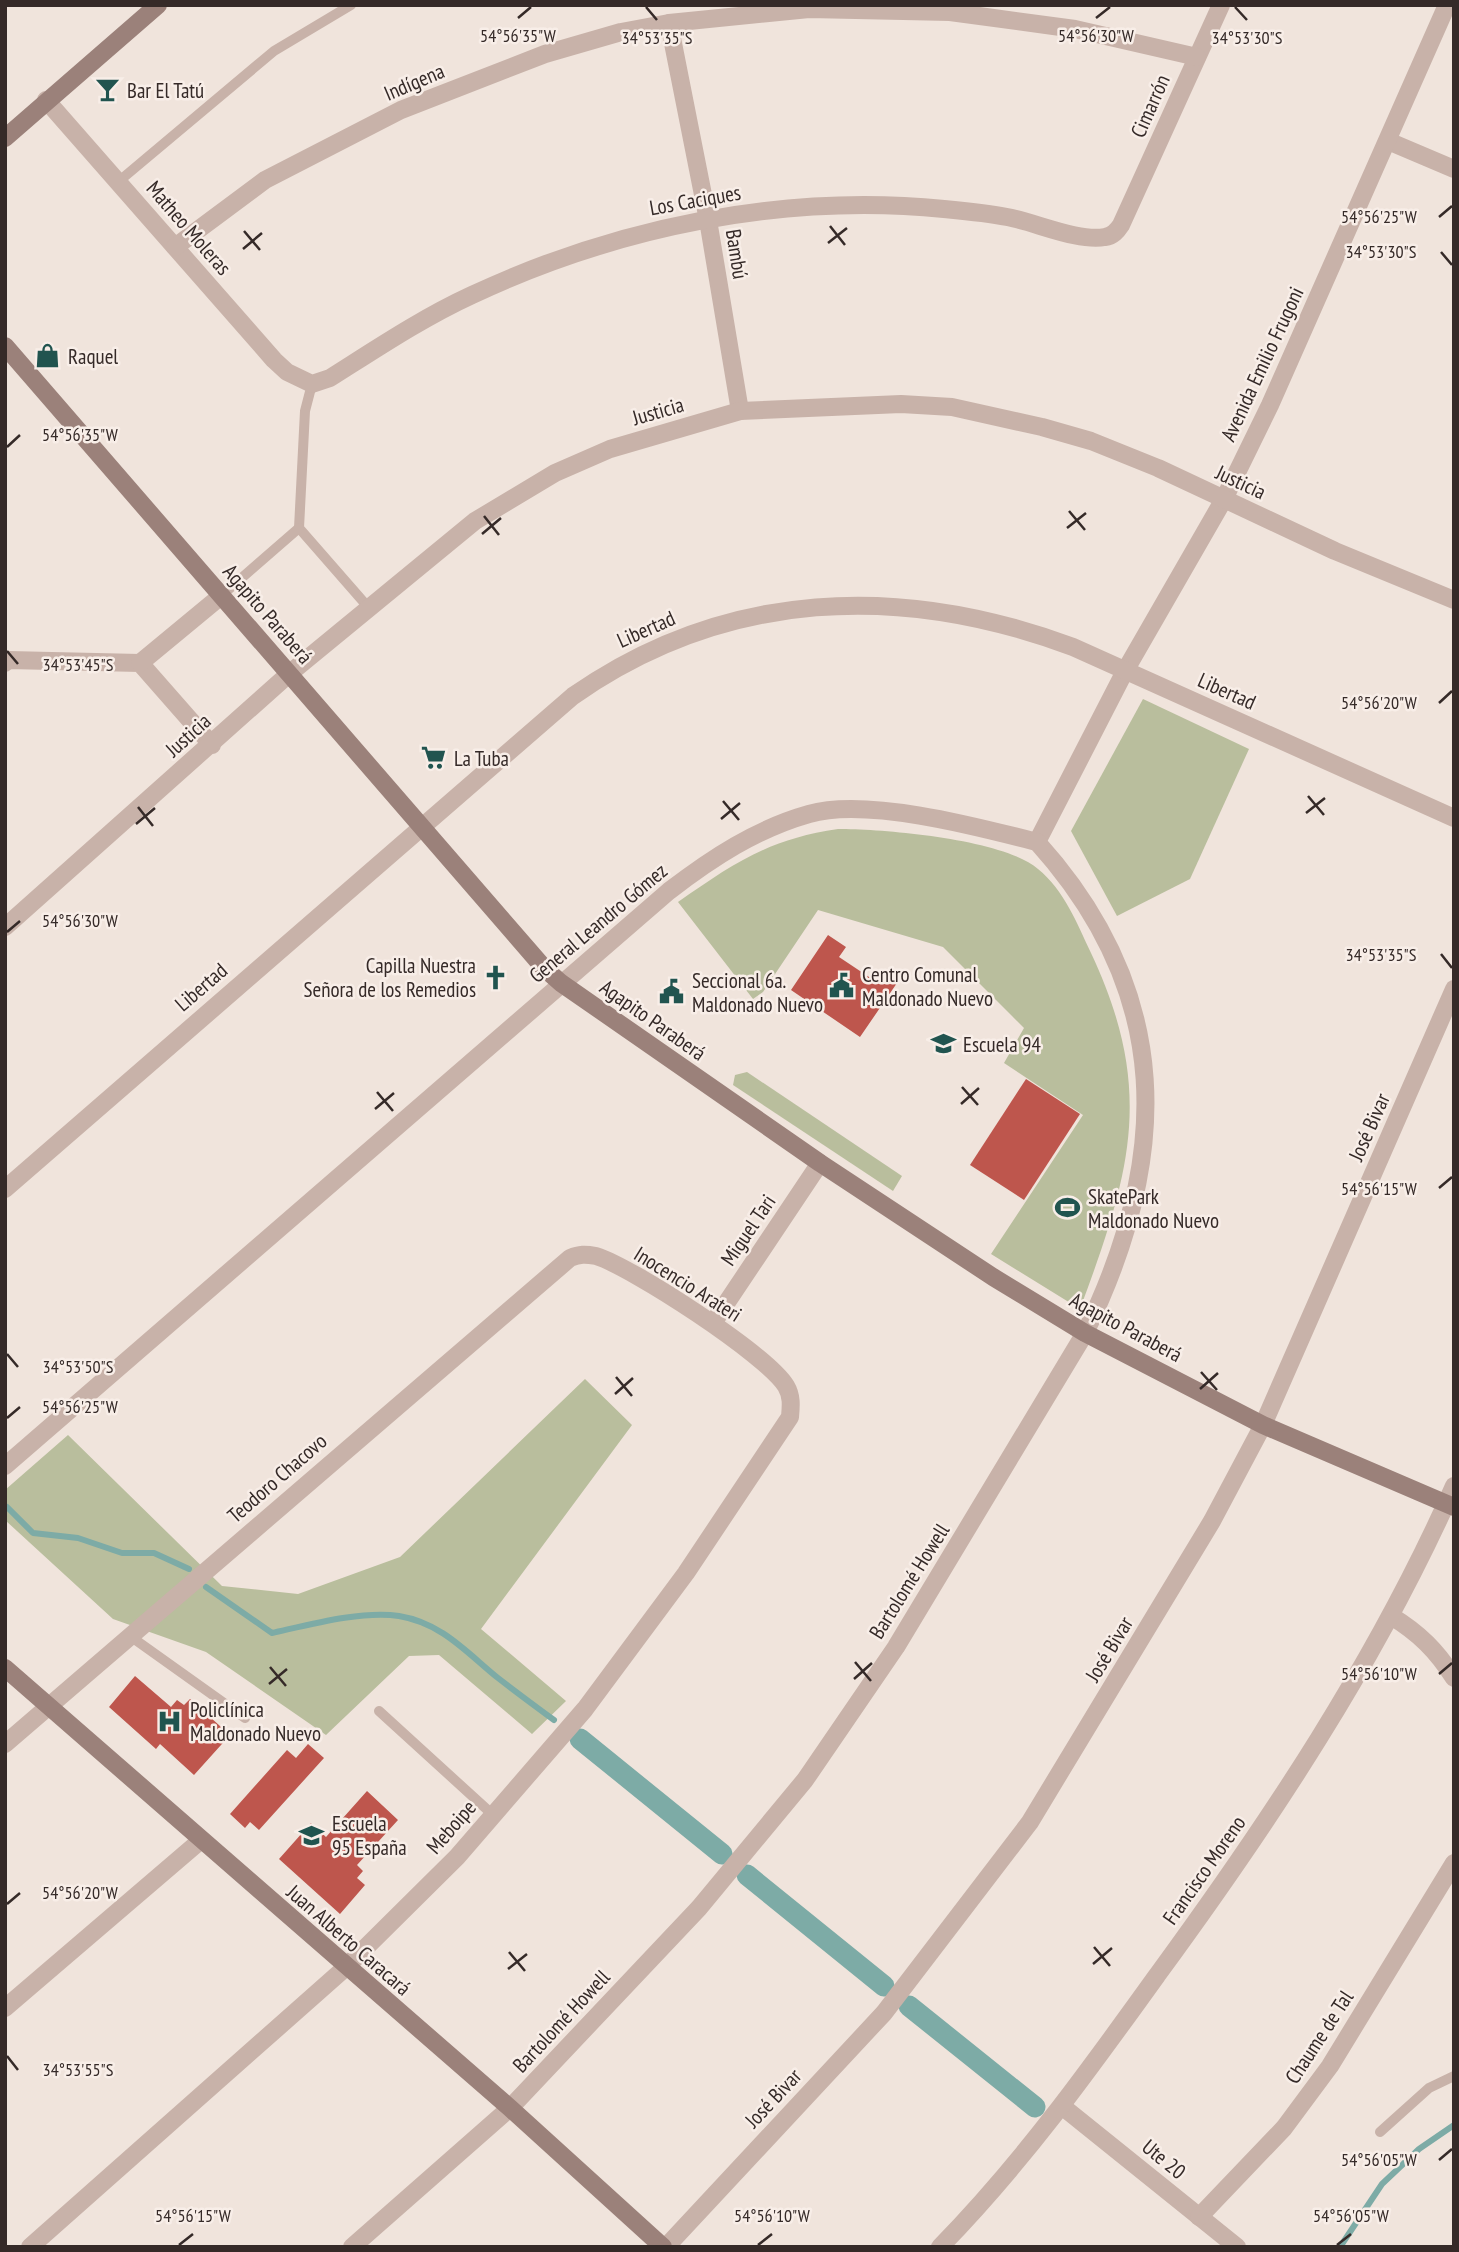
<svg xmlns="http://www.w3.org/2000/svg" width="1459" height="2252" viewBox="0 0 1459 2252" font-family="'PT Sans Narrow',sans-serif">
  <rect width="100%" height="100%" fill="#f0e4dc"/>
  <g fill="#b9be9d">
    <polygon points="1143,699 1249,749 1190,879 1117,916 1071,831"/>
    <path d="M838,829C884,829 1004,839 1038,869C1064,890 1077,923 1091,953C1156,1091 1130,1174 1080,1309L991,1254L1083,1115L1004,1063L1024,1028L943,947L818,910L763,992L753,999L678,902C734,863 769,839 838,829Z"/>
    <polygon points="747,1072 902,1176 893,1191 733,1085 735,1075"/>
    <polygon points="585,1379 632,1425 481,1629 566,1701 532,1734 439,1655 409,1656 326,1735 206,1652 113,1619 5,1520 5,1490 68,1435 222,1586 298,1594 400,1557"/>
  </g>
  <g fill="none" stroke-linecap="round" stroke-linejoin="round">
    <g stroke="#7daba6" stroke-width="6">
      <polyline points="7,1507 33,1533 78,1538 122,1553 154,1553 189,1569"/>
      <path d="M206,1587L272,1633C308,1625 363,1610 399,1616C442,1623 467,1653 498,1678C516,1692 535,1706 554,1720"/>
      <polyline points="1340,2247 1382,2184 1419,2149 1454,2125"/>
    </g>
    <g stroke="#7daba6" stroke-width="21">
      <polyline points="580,1739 722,1854"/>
      <polyline points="747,1875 884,1986"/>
      <polyline points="909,2006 1035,2107"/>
    </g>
  </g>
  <g fill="#be564d">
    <polygon points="828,935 846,947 839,957 872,979 878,970 897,983 860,1037 791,990"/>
    <polygon points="1026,1079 1080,1114 1024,1200 970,1165"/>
    <polygon points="135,1676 171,1707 177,1700 184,1705 190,1699 230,1735 194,1775 160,1744 156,1749 109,1707"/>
    <polygon points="308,1744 324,1758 259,1830 250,1822 245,1828 230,1814 287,1750 296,1758"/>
    <polygon points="367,1791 398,1820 357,1865 363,1871 357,1878 365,1885 340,1914 279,1859 311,1823 326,1837"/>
  </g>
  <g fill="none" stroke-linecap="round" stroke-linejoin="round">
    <g stroke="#c8b2a9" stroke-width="10">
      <polyline points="118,182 274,51 351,5"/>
      <polyline points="312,384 305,411 299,528 368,607"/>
      <polyline points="221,596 299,528"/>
      <polyline points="130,1636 245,1718"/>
      <polyline points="379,1711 492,1814"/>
      <polyline points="1380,2132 1429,2088 1454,2076"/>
    </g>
    <g stroke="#c8b2a9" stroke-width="18">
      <polyline points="669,23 708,220 740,411"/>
      <path d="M46,100L274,360L287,372L312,384L330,378C376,349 422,318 472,295C617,227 783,193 944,209C965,211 987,213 1007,217C1035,222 1078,242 1105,237C1113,236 1117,231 1121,225L1221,5"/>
      <polyline points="1388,141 1454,169"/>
      <polyline points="175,247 265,180 401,110 545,54 621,32 669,23 809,9 950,12 1075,29 1197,57"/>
      <polyline points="5,663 8,660 140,663 212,745"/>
      <polyline points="140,663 221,596"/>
      <polyline points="1037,842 1125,671 1224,499 1270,405 1447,5"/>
      <polyline points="5,927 290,673 475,521 555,473 610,449 740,411 901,404 952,407 1042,427 1091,441 1158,468 1335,551 1454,600"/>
      <path d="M5,1189L573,696C726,589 901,583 1073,647L1454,818"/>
      <polyline points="713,1323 820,1163"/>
      <path d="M5,1466L669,891C712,858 756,829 809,814C866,797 979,827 1037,842"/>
      <path d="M1391,1616C1419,1633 1437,1651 1454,1678"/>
      <path d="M5,1744L570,1258C580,1254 585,1254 596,1256C632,1267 767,1355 786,1386C792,1396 791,1406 790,1417L686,1573L585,1709L457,1857L345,1968L30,2247"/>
      <polyline points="5,2008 200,1841"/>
      <polyline points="1063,2107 1237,2247"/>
      <polyline points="1199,2217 1284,2128 1330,2066 1454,1863"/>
      <path d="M352,2247L510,2108L699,1908L805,1780L896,1647L1085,1333C1171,1157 1174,994 1037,842"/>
      <polyline points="666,2247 884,2013 1030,1822 1212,1521 1263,1425 1454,989"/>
      <path d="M940,2247C1023,2162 1089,2070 1158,1974C1270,1821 1377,1660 1454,1486"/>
    </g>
    <g stroke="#9b817a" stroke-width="18">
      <polyline points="5,138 158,5"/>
      <polyline points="5,346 544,968 561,983 820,1163 993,1277 1085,1333 1263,1425 1454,1507"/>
      <polyline points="5,1668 510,2108 663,2247"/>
    </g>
  </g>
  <path fill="none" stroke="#352a28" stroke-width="2.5" d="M646,7L657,20M1235,7L1247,20M518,18L531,7M1096,18L1110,7M1439,217L1452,206M830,226L845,245M244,231L260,250M828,243L847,228M243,249L262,233M1441,252L1452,265M7,447L20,435M1069,511L1085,530M484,516L499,535M1067,528L1086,513M482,534L501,518M7,651L18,664M1439,703L1452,691M1308,796L1324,815M723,801L739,820M138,807L153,826M1306,813L1325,798M721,819L740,803M136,824L155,808M7,932L20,921M1441,954L1452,968M962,1087L978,1105M377,1092L393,1111M961,1104L979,1088M375,1109L394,1093M1439,1188L1452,1177M7,1354L18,1367M1201,1372L1217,1390M616,1377L632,1396M1200,1389L1218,1373M615,1394L633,1378M7,1418L20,1407M855,1662L871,1681M270,1667L286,1686M1439,1674L1452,1663M854,1679L872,1663M269,1684L287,1669M7,1904L20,1893M1094,1947L1110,1966M509,1952L525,1971M1093,1964L1112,1948M508,1969L527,1954M7,2056L18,2070M1439,2160L1452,2149M179,2245L193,2234M758,2245L772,2234M1337,2245L1351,2234"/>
  <defs>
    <symbol id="bar-bare" viewBox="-9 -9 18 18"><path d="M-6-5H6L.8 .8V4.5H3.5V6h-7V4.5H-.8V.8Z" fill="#21544f" stroke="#f8eee8" stroke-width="2.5" paint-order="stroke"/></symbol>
    <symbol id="shop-bare" viewBox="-9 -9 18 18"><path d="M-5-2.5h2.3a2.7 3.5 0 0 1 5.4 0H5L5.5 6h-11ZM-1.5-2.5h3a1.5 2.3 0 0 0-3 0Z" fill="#21544f" stroke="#f8eee8" stroke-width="2.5" paint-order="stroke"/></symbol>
    <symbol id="supermarket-bare" viewBox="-9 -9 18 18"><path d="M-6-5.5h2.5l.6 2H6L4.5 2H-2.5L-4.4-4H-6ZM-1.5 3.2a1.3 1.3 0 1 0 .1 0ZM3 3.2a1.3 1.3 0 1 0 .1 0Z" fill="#21544f" stroke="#f8eee8" stroke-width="2.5" paint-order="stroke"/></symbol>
    <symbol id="church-bare" viewBox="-9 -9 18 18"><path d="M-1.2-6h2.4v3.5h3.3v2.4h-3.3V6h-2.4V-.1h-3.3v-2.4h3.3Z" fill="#21544f" stroke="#f8eee8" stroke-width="2.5" paint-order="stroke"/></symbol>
    <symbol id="civic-bare" viewBox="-9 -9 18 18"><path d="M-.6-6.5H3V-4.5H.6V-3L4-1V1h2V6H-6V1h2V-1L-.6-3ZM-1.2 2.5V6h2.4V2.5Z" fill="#21544f" stroke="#f8eee8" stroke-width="2.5" paint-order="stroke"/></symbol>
    <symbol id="school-bare" viewBox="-9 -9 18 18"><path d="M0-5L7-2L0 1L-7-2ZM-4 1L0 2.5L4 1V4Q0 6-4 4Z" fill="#21544f" stroke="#f8eee8" stroke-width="2.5" paint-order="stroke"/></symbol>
    <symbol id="stadium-bare" viewBox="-9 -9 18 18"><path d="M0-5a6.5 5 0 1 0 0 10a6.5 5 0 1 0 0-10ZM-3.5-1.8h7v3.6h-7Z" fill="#21544f" stroke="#f8eee8" stroke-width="2.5" paint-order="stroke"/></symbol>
    <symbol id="hospital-bare" viewBox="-9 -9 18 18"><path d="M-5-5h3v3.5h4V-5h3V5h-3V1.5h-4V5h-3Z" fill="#21544f" stroke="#f8eee8" stroke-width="2.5" paint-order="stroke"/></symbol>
  </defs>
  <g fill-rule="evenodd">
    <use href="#bar-bare" x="90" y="72" width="35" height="35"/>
    <use href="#shop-bare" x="30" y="338" width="35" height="35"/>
    <use href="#supermarket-bare" x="416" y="740" width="35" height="35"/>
    <use href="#church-bare" x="478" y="960" width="35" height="35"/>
    <use href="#civic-bare" x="824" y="968" width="35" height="35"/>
    <use href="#civic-bare" x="654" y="974" width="35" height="35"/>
    <use href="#school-bare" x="926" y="1026" width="35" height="35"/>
    <use href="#stadium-bare" x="1050" y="1190" width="35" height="35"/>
    <use href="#hospital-bare" x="152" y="1704" width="35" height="35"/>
    <use href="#school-bare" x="294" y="1818" width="35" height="35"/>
  </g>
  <g text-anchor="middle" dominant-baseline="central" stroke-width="5" stroke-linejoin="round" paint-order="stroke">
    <g font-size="21" fill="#352a28" stroke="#f8eee8">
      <text transform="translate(414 82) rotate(-23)">Indígena</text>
      <text transform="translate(1150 106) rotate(-66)">Cimarrón</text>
      <text transform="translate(695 200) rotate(-10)">Los Caciques</text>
      <text transform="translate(189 228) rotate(49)">Matheo Moleras</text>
      <text transform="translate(737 254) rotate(81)">Bambú</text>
      <text transform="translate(1262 364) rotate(-65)">Avenida Emilio Frugoni</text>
      <text transform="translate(658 411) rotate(-16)">Justicia</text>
      <text transform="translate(1241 482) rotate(25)">Justicia</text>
      <text transform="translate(268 614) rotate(49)">Agapito Paraberá</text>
      <text transform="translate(646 629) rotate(-24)">Libertad</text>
      <text transform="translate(1227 691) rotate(24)">Libertad</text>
      <text transform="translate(188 735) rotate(-42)">Justicia</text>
      <text transform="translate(598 923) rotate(-40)">General Leandro Gómez</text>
      <text transform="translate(201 987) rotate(-41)">Libertad</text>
      <text transform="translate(653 1020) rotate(35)">Agapito Paraberá</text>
      <text transform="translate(1369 1127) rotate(-66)">José Bivar</text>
      <text transform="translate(748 1230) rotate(-56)">Miguel Tari</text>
      <text transform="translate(688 1284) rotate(32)">Inocencio Arateri</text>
      <text transform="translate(1126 1327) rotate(28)">Agapito Paraberá</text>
      <text transform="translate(277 1478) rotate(-41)">Teodoro Chacovo</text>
      <text transform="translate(909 1581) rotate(-58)">Bartolomé Howell</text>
      <text transform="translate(1109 1649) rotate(-59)">José Bivar</text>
      <text transform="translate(451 1827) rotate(-49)">Meboipe</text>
      <text transform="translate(1204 1870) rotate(-55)">Francisco Moreno</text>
      <text transform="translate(349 1940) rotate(41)">Juan Alberto Caracará</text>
      <text transform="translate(561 2021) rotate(-47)">Bartolomé Howell</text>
      <text transform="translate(1319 2037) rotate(-57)">Chaume de Tal</text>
      <text transform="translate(773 2098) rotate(-47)">José Bivar</text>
      <text transform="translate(1164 2159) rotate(39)">Ute 20</text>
    </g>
    <g font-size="21" fill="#352a28" stroke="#f8eee8" text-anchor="start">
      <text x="127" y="90">Bar El Tatú</text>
      <text x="68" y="356">Raquel</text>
      <text x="454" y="758">La Tuba</text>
      <text x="476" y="965" text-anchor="end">Capilla Nuestra<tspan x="476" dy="24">Señora de los Remedios</tspan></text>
      <text x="862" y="974">Centro Comunal<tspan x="862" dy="24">Maldonado Nuevo</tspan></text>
      <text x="692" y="980">Seccional 6a.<tspan x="692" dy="24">Maldonado Nuevo</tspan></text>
      <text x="963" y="1044">Escuela 94</text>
      <text x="1088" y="1196">SkatePark<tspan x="1088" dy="24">Maldonado Nuevo</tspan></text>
      <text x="190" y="1709">Policlínica<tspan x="190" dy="24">Maldonado Nuevo</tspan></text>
      <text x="332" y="1823">Escuela<tspan x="332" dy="24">95 España</tspan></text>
    </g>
  </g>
  <g font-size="18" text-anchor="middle" fill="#352a28" stroke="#f8eee8" stroke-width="5" stroke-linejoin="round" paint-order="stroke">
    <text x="518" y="42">54°56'35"W</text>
    <text x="1096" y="42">54°56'30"W</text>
    <text x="657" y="44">34°53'35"S</text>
    <text x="1247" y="44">34°53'30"S</text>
    <text x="1379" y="223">54°56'25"W</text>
    <text x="1381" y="258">34°53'30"S</text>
    <text x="80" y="441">54°56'35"W</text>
    <text x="78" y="671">34°53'45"S</text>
    <text x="1379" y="709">54°56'20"W</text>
    <text x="80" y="927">54°56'30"W</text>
    <text x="1381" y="961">34°53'35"S</text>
    <text x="1379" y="1195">54°56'15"W</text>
    <text x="78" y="1373">34°53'50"S</text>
    <text x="80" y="1413">54°56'25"W</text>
    <text x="1379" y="1680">54°56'10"W</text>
    <text x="80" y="1899">54°56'20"W</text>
    <text x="78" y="2076">34°53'55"S</text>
    <text x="1379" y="2166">54°56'05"W</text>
    <text x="193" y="2222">54°56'15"W</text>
    <text x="772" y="2222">54°56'10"W</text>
    <text x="1351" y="2222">54°56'05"W</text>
  </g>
  <rect width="1459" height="2252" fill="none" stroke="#352a28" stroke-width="14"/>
</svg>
